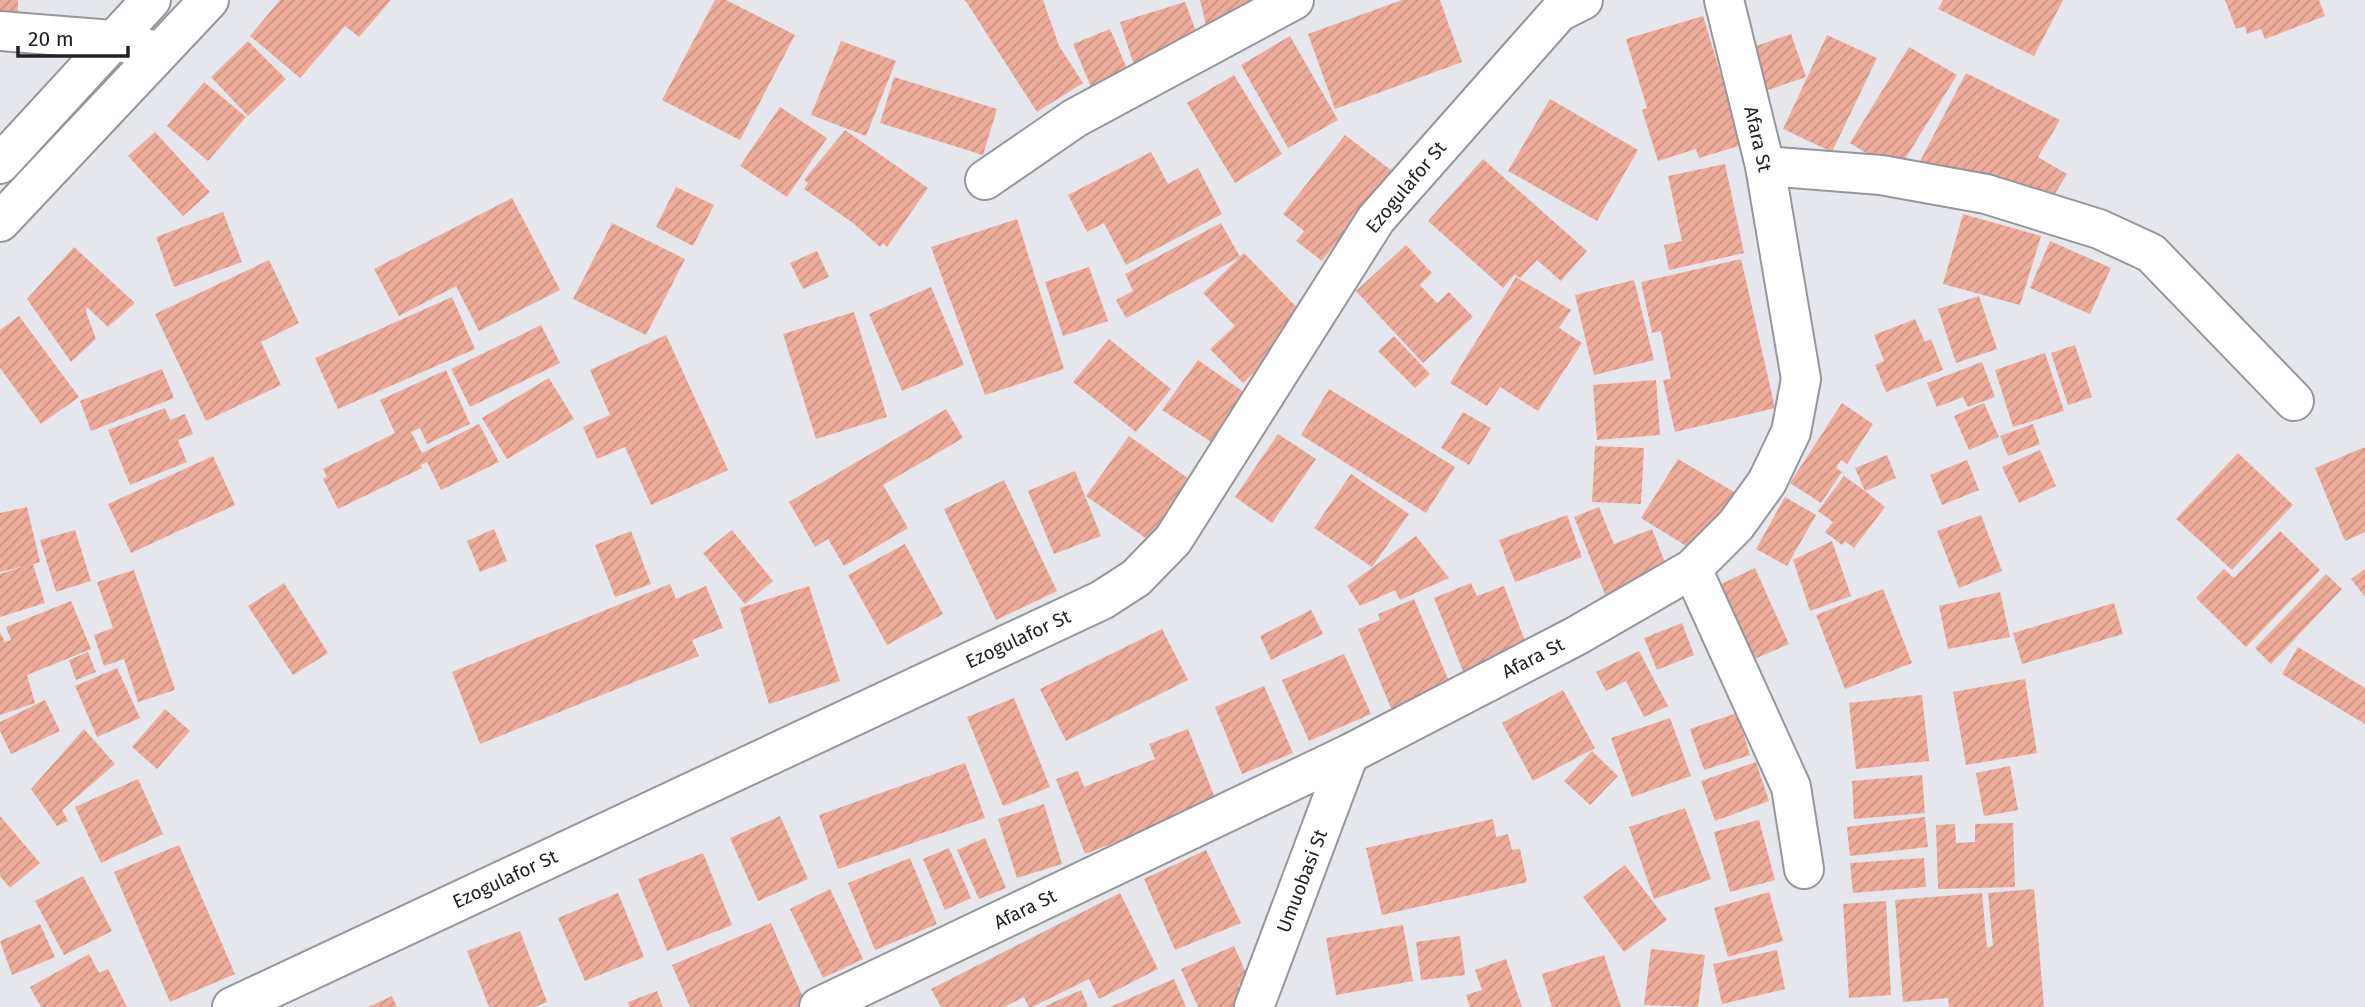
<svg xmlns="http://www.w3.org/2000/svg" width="2365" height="1007" viewBox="0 0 2365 1007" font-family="'Fira Sans',sans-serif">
  <defs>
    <pattern id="building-hatch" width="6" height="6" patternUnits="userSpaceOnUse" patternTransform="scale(1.75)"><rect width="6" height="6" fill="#eeac9b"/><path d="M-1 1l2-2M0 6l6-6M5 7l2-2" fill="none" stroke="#cc9485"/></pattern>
  </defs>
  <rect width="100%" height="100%" fill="#e5e7ec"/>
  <g fill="url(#building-hatch)">
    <polygon points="0,0 18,0 17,24 0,23"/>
    <polygon points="280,0 391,0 359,37 345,26 300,78 250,36"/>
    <polygon points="715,0 726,0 795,35 740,140 662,100"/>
    <polygon points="965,0 1043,0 1059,46 1083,83 1037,112"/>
    <polygon points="1200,0 1259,0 1262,10 1206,25"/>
    <polygon points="1402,0 1440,0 1462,62 1335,109 1308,34"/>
    <polygon points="1943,0 2063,0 2034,56 1938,9"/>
    <polygon points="2225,0 2319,0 2325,16 2265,39 2261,29 2247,34 2245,26 2236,29"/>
    <polygon points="1185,2 1199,39 1134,65 1120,22"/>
    <polygon points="1703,16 1742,145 1699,158 1696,149 1658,161 1642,110 1647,108 1626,39"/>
    <polygon points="1110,29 1128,71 1091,87 1073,44"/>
    <polygon points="1791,34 1806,77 1765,91 1750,48"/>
    <polygon points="1827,35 1877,58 1832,152 1783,129"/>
    <polygon points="1290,36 1338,120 1288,148 1241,65"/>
    <polygon points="248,41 286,79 248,116 211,77"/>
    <polygon points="841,41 896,61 866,136 811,115"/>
    <polygon points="1909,47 1957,75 1897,172 1850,143"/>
    <polygon points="1966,73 2060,120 2038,157 2067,174 2045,210 1919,163"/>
    <polygon points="1234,75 1282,154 1235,183 1187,103"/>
    <polygon points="894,77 997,109 983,155 880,123"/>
    <polygon points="204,82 246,117 208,161 167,126"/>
    <polygon points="1550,99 1638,150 1597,221 1508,171"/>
    <polygon points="780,107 827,138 787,197 740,166"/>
    <polygon points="845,130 928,188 887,247 883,243 880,247 853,223 804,189 808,183 804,180"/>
    <polygon points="155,132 210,192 183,216 128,156"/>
    <polygon points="1345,135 1392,171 1322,261 1296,241 1304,231 1283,214"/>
    <polygon points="1151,152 1168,184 1198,168 1222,214 1126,265 1104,223 1087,232 1068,195"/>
    <polygon points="1483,159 1587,251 1561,281 1537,260 1520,278 1515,274 1503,288 1428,221"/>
    <polygon points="1725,164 1744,253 1669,270 1664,245 1682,241 1668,176"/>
    <polygon points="676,187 714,205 693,246 656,227"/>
    <polygon points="512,198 560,290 479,331 456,286 399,316 374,269"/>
    <polygon points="223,212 242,262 174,287 156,237"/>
    <polygon points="1963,214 2041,236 2020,305 1943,284"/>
    <polygon points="1017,219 1064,369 985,395 931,247"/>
    <polygon points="612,223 685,259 646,335 573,299"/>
    <polygon points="1221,223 1240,257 1126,318 1116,300 1133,291 1125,274"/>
    <polygon points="2050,241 2111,268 2090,314 2030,288"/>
    <polygon points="1406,245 1432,273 1420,285 1437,303 1449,292 1473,317 1423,363 1356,291"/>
    <polygon points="74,247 135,303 108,327 87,307 86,312 96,339 71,362 27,299"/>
    <polygon points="817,251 829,277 803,289 790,263"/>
    <polygon points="1244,253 1309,320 1243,383 1210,349 1235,326 1203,293"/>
    <polygon points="1741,259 1775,408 1675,432 1663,380 1671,379 1661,331 1652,333 1641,282"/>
    <polygon points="269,260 299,323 261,342 281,385 206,421 155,314"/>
    <polygon points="1089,267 1108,321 1063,336 1045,282"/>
    <polygon points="1516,277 1571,310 1559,328 1582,343 1538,411 1500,387 1487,406 1450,383"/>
    <polygon points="1634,280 1654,360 1594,375 1575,295"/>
    <polygon points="931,287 964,365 902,391 869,314"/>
    <polygon points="1979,296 1997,349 1956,363 1938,309"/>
    <polygon points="452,297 475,349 338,409 315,358"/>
    <polygon points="854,312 887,417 816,439 783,334"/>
    <polygon points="19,316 79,397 41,424 0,368 0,330"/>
    <polygon points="1915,319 1925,342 1931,339 1943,370 1886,392 1875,365 1884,361 1874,335"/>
    <polygon points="541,325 560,363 470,407 451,369"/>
    <polygon points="666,335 728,470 651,505 625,447 597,459 583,427 610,415 590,370"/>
    <polygon points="1394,336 1430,374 1415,388 1378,351"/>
    <polygon points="1109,339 1171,389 1136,432 1073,382"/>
    <polygon points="2075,345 2092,397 2068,405 2051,353"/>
    <polygon points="2045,353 2064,411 2013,427 1995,370"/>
    <polygon points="1198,360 1248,395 1216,445 1162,410"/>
    <polygon points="1982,362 1995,397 1968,407 1963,397 1937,407 1927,383"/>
    <polygon points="162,369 174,398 91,431 80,401"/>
    <polygon points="446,370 470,424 427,444 420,428 411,432 422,453 479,424 499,462 441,490 427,462 421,465 422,468 338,509 323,479 327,477 323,469 395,433 380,400"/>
    <polygon points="549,378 574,419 507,459 482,418"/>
    <polygon points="1656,380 1660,435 1597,440 1593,385"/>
    <polygon points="1329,389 1455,467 1426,513 1301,435"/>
    <polygon points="1842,403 1873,424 1847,464 1841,460 1836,468 1842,472 1821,503 1790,483"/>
    <polygon points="1984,403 1999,437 1969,450 1954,416"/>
    <polygon points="165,408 170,420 185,414 193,434 178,440 187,462 130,485 108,430"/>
    <polygon points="946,409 963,438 883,485 908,528 844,566 828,539 815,547 789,502"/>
    <polygon points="1463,412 1491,428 1469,465 1441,448"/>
    <polygon points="2033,424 2040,444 2008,456 2000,436"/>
    <polygon points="1278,434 1316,459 1272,523 1235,497"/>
    <polygon points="1129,436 1196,484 1154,544 1086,496"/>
    <polygon points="1595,446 1644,448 1641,504 1592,502"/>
    <polygon points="2365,447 2365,532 2345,541 2315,468"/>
    <polygon points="2040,450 2056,486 2019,503 2002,467"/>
    <polygon points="2238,453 2293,505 2232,570 2176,519"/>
    <polygon points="1887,455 1896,478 1865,491 1885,507 1854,548 1845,541 1842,545 1825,532 1833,522 1818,511 1844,476 1865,491 1855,468"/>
    <polygon points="213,456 235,505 131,553 108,504"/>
    <polygon points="1678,459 1736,493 1699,554 1641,518"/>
    <polygon points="1967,460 1979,490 1942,505 1930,475"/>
    <polygon points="1075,471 1101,536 1054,554 1028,491"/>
    <polygon points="1351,474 1409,514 1372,567 1314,528"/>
    <polygon points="1004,480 1057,591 996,620 944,509"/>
    <polygon points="1785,497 1816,515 1787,566 1756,549"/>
    <polygon points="27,507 40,562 33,564 45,603 0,617 0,574 25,566 0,572 0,513"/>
    <polygon points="1599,507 1614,544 1652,529 1669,573 1606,597 1574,517"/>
    <polygon points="1567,515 1582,557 1515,582 1499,540"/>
    <polygon points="1981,515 2002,571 1959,588 1937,531"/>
    <polygon points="494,529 507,561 480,572 467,541"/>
    <polygon points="75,530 91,581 56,592 40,540"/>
    <polygon points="732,530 773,581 745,604 703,553"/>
    <polygon points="631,531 651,584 615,597 595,545"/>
    <polygon points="2280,531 2320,570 2246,647 2196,598 2224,569 2234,578"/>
    <polygon points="1416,536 1449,578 1400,600 1395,590 1360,606 1347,586"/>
    <polygon points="1832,541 1851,596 1810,611 1793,560"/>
    <polygon points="905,544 943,614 887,645 848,575"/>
    <polygon points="1755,568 1789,644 1752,660 1719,585"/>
    <polygon points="2365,569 2365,597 2351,579"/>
    <polygon points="134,570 175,690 138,702 124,659 104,666 94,635 113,628 97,582"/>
    <polygon points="2326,574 2342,589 2271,664 2255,648"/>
    <polygon points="284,583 328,653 293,675 248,606"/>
    <polygon points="1471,583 1477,596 1504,586 1528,649 1464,674 1434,598"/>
    <polygon points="670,584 676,599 706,586 723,628 692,640 699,656 480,744 452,672"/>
    <polygon points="809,586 840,681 769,704 740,608"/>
    <polygon points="1883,589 1912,663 1845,689 1816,615"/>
    <polygon points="2000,592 2010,637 1948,649 1939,606"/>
    <polygon points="1414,599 1452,688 1393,713 1358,629 1380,620 1378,614"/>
    <polygon points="71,601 91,649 27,675 35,703 0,715 0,632 5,642 11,640 6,627"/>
    <polygon points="2114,603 2123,634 2022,664 2013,633"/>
    <polygon points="1311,610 1323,634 1271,660 1260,636"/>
    <polygon points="1682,623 1694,655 1657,670 1644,638"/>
    <polygon points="1162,629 1188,680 1066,741 1040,689"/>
    <polygon points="2298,647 2365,688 2365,724 2282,674"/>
    <polygon points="1639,651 1668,706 1644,717 1626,681 1606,691 1596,672"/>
    <polygon points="88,652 96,672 76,680 69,660"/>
    <polygon points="1344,654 1371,714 1309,741 1282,680"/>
    <polygon points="117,668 140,718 97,737 75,686"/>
    <polygon points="2025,679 2037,753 1966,765 1953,692"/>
    <polygon points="1264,686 1293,753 1242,774 1215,707"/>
    <polygon points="1563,690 1595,748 1533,781 1502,723"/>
    <polygon points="1922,695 1929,761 1856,769 1849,703"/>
    <polygon points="1014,698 1050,787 1003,806 967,717"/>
    <polygon points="45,700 60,731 11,754 0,731 0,722"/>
    <polygon points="165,709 190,731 157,769 132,747"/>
    <polygon points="1737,713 1750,755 1704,770 1690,729"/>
    <polygon points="1670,718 1691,776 1632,797 1611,738"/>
    <polygon points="84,729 115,764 62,810 68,821 57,826 31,789"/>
    <polygon points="1188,729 1217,803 1085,854 1056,779 1078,771 1084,787 1155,759 1149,744"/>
    <polygon points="1592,751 1618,776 1590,805 1564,781"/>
    <polygon points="1756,762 1769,801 1715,821 1701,781"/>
    <polygon points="965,763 985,818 838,869 819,815"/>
    <polygon points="2010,766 2018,810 1984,816 1976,773"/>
    <polygon points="1922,775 1925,813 1854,819 1852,781"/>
    <polygon points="138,779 163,834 101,863 75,807"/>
    <polygon points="1044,804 1062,864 1017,878 998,819"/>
    <polygon points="1685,808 1711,879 1654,899 1629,827"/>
    <polygon points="0,816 40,863 10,888 0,876"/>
    <polygon points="780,816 808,879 758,901 730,838"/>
    <polygon points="1925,817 1928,847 1850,856 1847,827"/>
    <polygon points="1493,819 1496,837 1508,834 1512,850 1520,849 1527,882 1382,915 1366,848"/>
    <polygon points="1759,820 1775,880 1730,892 1714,832"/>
    <polygon points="2013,823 2015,887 1938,889 1936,825 1955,824 1956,843 1975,842 1975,824"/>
    <polygon points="985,838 1006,888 979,899 957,850"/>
    <polygon points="179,845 235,974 170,1002 114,872"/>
    <polygon points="949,848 971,898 945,910 923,859"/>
    <polygon points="1206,850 1241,923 1175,950 1144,879"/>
    <polygon points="703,853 732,925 667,951 638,879"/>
    <polygon points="910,858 937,924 875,950 848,883"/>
    <polygon points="1924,858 1926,887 1853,893 1850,863"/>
    <polygon points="1625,865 1667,920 1624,952 1583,897"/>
    <polygon points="83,876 112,931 64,955 35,901"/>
    <polygon points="830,889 863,959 823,978 790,909"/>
    <polygon points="2034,889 2044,1007 1949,1007 1948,998 1903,1002 1895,900 1982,893 1987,947 1993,946 1988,893"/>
    <polygon points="1769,892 1783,941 1728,957 1714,908"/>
    <polygon points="618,893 644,957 585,981 558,918"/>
    <polygon points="1120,893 1158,969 1099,999 1089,979 1032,1007 1029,1007 1024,997 1004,1007 941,1007 931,989"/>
    <polygon points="1886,901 1891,995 1849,998 1843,904"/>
    <polygon points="771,923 807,1007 690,1007 672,965"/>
    <polygon points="40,924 55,957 12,975 0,941"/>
    <polygon points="1403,925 1413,981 1336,995 1326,938"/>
    <polygon points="520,931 547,1002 535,1007 489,1007 467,951"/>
    <polygon points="1460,936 1465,975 1421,980 1416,942"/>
    <polygon points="1234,946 1249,980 1238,985 1245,1003 1235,1007 1198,1007 1181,969"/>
    <polygon points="1651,949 1705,955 1698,1007 1644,1005"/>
    <polygon points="1777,950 1785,989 1722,1004 1713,964"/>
    <polygon points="89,954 99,973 108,969 127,1007 41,1007 30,987"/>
    <polygon points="1604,955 1621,1007 1552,1007 1542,974"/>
    <polygon points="1506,959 1522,1007 1470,1007 1466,995 1482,990 1475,970"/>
    <polygon points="1174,979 1186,1007 1110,1007"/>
    <polygon points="1081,990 1088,1006 1086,1007 1043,1007"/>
    <polygon points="657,991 663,1007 630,1007 628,1002"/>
    <polygon points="392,996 397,1007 368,1007"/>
  </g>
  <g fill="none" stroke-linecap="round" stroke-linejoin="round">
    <defs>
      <g id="minor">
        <polyline points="0,31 112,40 160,52"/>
        <polyline points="1765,166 1881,175 1986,194 2099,229 2151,253 2294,401"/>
        <polyline points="985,180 1075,118 1294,0"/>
        <polyline points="1692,569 1791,787 1804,869"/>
        <polyline points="232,1007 1102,600 1136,578 1173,540 1376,219 1559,12 1583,0"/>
        <polyline points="819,1007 1349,754 1576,636 1692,569 1736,525 1767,482 1791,432 1801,379 1765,166 1724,0"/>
        <polyline points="1254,1007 1349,754"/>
      </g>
      <g id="major">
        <polyline points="0,164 151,0"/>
        <polyline points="0,222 209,0"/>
      </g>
    </defs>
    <use href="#minor" stroke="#95979c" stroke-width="42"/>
    <use href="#major" stroke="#95979c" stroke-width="42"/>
    <use href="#minor" stroke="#fff" stroke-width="38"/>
    <use href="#major" stroke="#fff" stroke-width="38"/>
  </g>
  <g text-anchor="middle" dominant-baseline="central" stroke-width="5" stroke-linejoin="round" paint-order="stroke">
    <g font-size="19" fill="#212224" stroke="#fff">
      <text transform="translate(1758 139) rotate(77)">Afara St</text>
      <text transform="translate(1406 187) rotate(-50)">Ezogulafor St</text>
      <text transform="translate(1018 639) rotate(-25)">Ezogulafor St</text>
      <text transform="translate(1533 658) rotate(-27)">Afara St</text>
      <text transform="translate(505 879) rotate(-25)">Ezogulafor St</text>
      <text transform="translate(1302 881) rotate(-69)">Umuobasi St</text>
      <text transform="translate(1025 909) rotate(-26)">Afara St</text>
    </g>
  </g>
  <path d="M18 46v10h110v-10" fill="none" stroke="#212224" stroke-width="3.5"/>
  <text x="28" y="46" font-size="21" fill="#212224" stroke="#ffffff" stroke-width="5" paint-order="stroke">20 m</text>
</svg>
